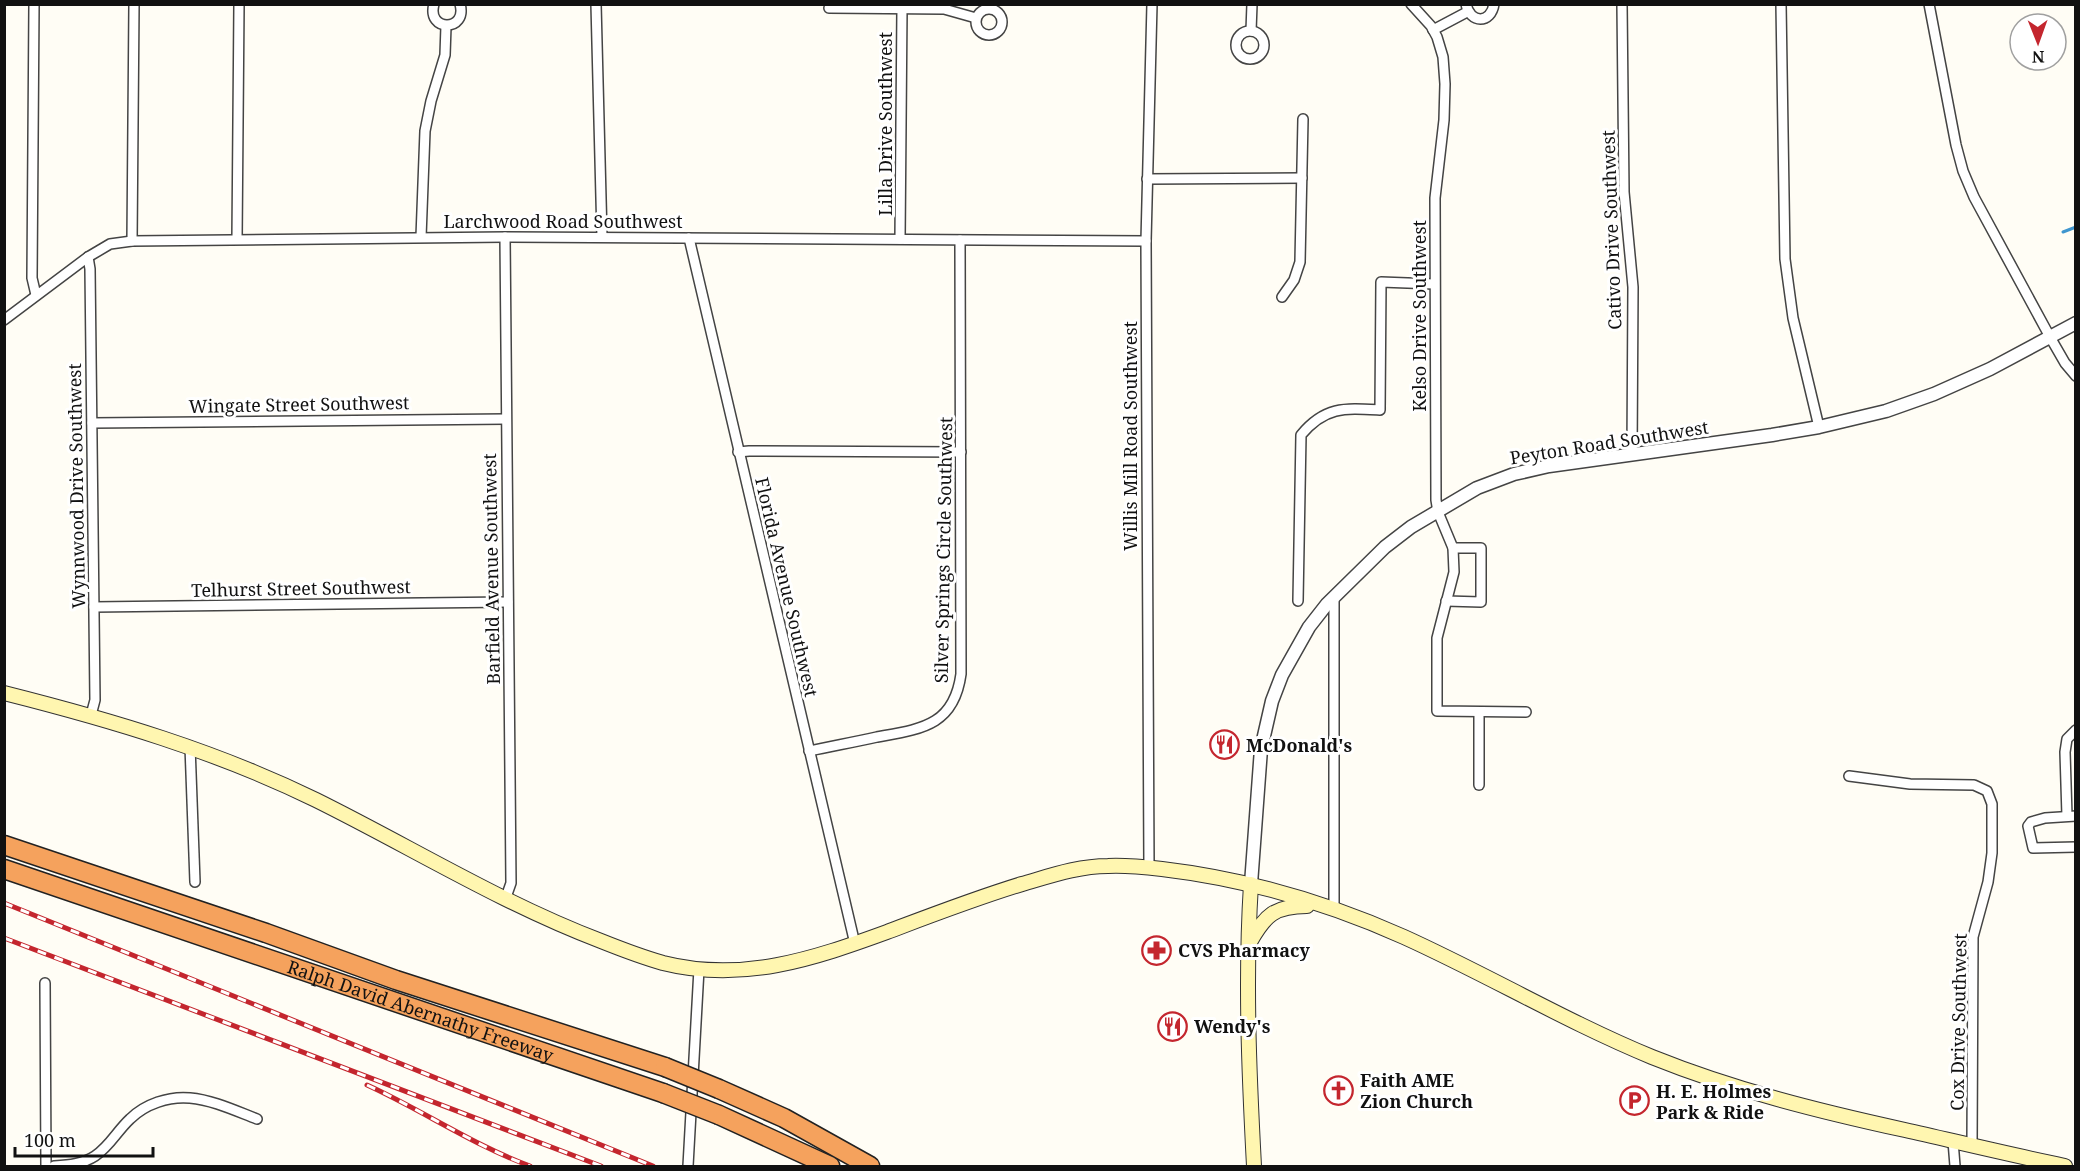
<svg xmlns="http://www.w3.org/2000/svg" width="2080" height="1171" viewBox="0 0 2080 1171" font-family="'Noto Serif',serif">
  <rect width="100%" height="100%" fill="#fffdf5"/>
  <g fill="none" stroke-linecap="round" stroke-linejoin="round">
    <polyline stroke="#3f96cf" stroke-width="3" points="2063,232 2076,227"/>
    <defs>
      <g id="minor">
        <polyline points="34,4 32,278 36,295"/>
        <path d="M434,4C426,32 468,32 460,4"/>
        <polyline points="596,4 602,237"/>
        <polyline points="1411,4 1431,26 1437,37 1443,57 1445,84 1444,120 1435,198 1436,500 1438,512 1453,548 1454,572 1437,638 1437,711 1526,712"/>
        <path d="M1466,4C1470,24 1491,24 1494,4"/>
        <polyline points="1622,4 1624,192 1633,287 1632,454"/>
        <polyline points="1781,4 1785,259 1793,318 1819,427"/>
        <polyline points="1929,4 1956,145 1963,171 1974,197 2050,337 2065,363 2076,376"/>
        <polyline points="829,8 944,9 976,18"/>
        <circle cx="989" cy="22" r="13"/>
        <polyline points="1433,30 1467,12"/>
        <circle cx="1250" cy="45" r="14"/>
        <polyline points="1251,31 1252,4"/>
        <polyline points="1147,179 1302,178"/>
        <polyline points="421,237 425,131 431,101 445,55 446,26"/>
        <polyline points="505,237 511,883 505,900"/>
        <polyline points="689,238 855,944"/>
        <polyline points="237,239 239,4"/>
        <polyline points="900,239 902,8"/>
        <polyline points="132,241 134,4"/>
        <polyline points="88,257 90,269 95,700 91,715"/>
        <polyline points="1282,297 1294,280 1300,262 1303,119"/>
        <polyline points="4,320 88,257 110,244 132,241 505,237 1146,241"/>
        <polyline points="92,423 506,419"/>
        <polyline points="738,452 749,451 961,452"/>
        <path d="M1298,601L1301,435C1325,406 1345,408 1380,410L1381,282L1434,284"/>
        <polyline points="1446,601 1481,602 1481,548 1453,548"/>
        <polyline points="94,607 508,602"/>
        <polyline points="1479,712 1479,785"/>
        <polyline points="190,746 195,882"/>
        <path d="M809,751C832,746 855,742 877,737C921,729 954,726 961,674L960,240"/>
        <polyline points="1849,776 1910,784 1974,785 1987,791 1992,804 1992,853 1988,882 1973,937 1972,1145"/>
        <polyline points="2067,816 2065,752 2067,739 2076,730"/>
        <polyline points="2076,816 2045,818 2031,822 2028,826 2033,848 2076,847"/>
        <polyline points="1149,868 1146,241 1152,4"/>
        <polyline points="1334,909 1334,597"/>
        <polyline points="45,983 46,1166"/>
        <polyline points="1953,1141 1955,1166"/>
        <path d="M54,1166C68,1165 83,1164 95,1156C110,1146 117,1131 130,1119C145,1104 169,1096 190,1098C213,1100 236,1111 257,1119"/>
        <polyline points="688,1166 699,969"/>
      </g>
      <polyline id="tertiary" points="1251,884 1261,749 1272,701 1282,675 1309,627 1327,604 1385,547 1411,527 1477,488 1514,474 1549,466 1772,435 1819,427 1886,411 1934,394 1990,369 2076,323"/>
      <g id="secondary">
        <path d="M4,693C111,720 216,751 316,800C411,847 501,903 601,941C621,949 642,957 663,963C742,983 813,959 887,932C932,915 976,898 1022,884C1050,876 1078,866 1108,866C1126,865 1144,867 1162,869C1246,879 1328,903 1404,937C1488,975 1567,1022 1652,1057C1734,1090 1818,1111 1905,1130C1958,1142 2012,1155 2065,1166"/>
        <path d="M1251,884C1245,979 1249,1072 1254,1166"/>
        <path d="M1250,942C1265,915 1275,906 1307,906"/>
      </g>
      <g id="motorway">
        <polyline points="4,845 266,933 396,980 665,1067"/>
        <path id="s1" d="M4,869L663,1093"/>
        <polyline points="719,1089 784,1118 870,1166"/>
        <polyline points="719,1115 830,1166"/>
      </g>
    </defs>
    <use href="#minor" stroke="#444" stroke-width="12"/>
    <use href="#tertiary" stroke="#444" stroke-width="15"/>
    <use href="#secondary" stroke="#333" stroke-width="16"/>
    <use href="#motorway" stroke="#222" stroke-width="21"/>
    <use href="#minor" stroke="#fff" stroke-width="9"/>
    <use href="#tertiary" stroke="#fff" stroke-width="12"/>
    <use href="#secondary" stroke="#fff6b0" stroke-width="14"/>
    <use href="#motorway" stroke="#f5a25d" stroke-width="18"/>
    <defs>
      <g id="rail">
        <polyline points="4,903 653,1166"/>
        <polyline points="4,938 601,1166"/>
        <path d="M367,1085C422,1110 473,1145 530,1166"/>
      </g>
    </defs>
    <use href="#rail" stroke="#c4262e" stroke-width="5"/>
    <use href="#rail" stroke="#fff" stroke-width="3" stroke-dasharray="9" stroke-linecap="butt"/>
    <defs>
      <g id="motorway-bridge">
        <polyline points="665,1067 719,1089"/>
        <polyline points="663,1093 719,1115"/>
      </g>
    </defs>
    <use href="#motorway-bridge" stroke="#222" stroke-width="21" stroke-linecap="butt"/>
    <use href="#motorway-bridge" stroke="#f5a25d" stroke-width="18"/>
  </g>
  <defs>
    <symbol id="restaurant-ring" viewBox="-11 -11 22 22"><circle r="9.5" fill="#fff" stroke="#c4262e" stroke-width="1.5"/><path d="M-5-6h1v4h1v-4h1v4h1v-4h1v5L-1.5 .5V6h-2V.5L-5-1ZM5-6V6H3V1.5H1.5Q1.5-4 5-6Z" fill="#c4262e"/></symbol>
    <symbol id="pharmacy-ring" viewBox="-11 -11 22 22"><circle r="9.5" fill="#fff" stroke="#c4262e" stroke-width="1.5"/><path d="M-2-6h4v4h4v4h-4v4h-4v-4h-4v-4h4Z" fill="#c4262e"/></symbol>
    <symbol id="church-ring" viewBox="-11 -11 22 22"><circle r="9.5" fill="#fff" stroke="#c4262e" stroke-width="1.5"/><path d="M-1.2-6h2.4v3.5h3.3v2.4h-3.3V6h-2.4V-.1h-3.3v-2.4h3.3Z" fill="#c4262e"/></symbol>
    <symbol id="parking-ring" viewBox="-11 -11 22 22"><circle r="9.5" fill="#fff" stroke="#c4262e" stroke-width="1.5"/><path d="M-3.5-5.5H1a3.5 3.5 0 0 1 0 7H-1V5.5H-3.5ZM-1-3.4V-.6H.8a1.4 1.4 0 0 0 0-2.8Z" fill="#c4262e"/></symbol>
  </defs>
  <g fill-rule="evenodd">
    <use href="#restaurant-ring" x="1208" y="728" width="33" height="33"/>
    <use href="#pharmacy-ring" x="1140" y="934" width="33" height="33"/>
    <use href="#restaurant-ring" x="1156" y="1010" width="33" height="33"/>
    <use href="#church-ring" x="1322" y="1074" width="33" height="33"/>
    <use href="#parking-ring" x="1618" y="1084" width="33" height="33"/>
  </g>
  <g text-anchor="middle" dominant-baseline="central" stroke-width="6" stroke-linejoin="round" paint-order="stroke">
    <g font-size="18" fill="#111" stroke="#fff">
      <text transform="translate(885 124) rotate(-90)">Lilla Drive Southwest</text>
      <text x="563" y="221">Larchwood Road Southwest</text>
      <text transform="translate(1611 230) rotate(-92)">Cativo Drive Southwest</text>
      <text transform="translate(1419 316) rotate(-90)">Kelso Drive Southwest</text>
      <text transform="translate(299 404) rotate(-1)">Wingate Street Southwest</text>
      <text transform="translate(1130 436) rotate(-90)">Willis Mill Road Southwest</text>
      <text transform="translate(1609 442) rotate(-9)">Peyton Road Southwest</text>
      <text transform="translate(76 486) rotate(-91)">Wynnwood Drive Southwest</text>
      <text transform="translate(943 550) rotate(-89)">Silver Springs Circle Southwest</text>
      <text transform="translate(491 569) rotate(-91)">Barfield Avenue Southwest</text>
      <text transform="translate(787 587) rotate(77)">Florida Avenue Southwest</text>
      <text transform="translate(301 588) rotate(-1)">Telhurst Street Southwest</text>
      <text stroke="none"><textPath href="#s1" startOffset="440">Ralph David Abernathy Freeway</textPath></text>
      <text transform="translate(1958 1022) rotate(-89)">Cox Drive Southwest</text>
    </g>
    <g font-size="18" font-weight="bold" fill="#111" stroke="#fff" text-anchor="start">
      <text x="1246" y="745">McDonald's</text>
      <text x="1178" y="950">CVS Pharmacy</text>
      <text x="1194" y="1026">Wendy's</text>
      <text x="1360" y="1080">Faith AME<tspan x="1360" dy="21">Zion Church</tspan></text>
      <text x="1656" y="1091">H. E. Holmes<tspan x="1656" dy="21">Park &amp; Ride</tspan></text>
    </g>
  </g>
  <rect width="2080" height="1171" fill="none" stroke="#111111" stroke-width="12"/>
  <g transform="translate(2038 42) rotate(179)"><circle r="28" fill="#ffffff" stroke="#a0a0a0" stroke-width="1.5"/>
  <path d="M0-4.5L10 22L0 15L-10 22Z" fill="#c4262e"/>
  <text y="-9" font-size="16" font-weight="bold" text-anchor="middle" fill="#111111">N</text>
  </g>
  <path d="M15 1147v9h138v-9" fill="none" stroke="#111111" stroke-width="3"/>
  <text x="24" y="1147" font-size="18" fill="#111111" stroke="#ffffff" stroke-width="4.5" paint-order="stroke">100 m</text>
</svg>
